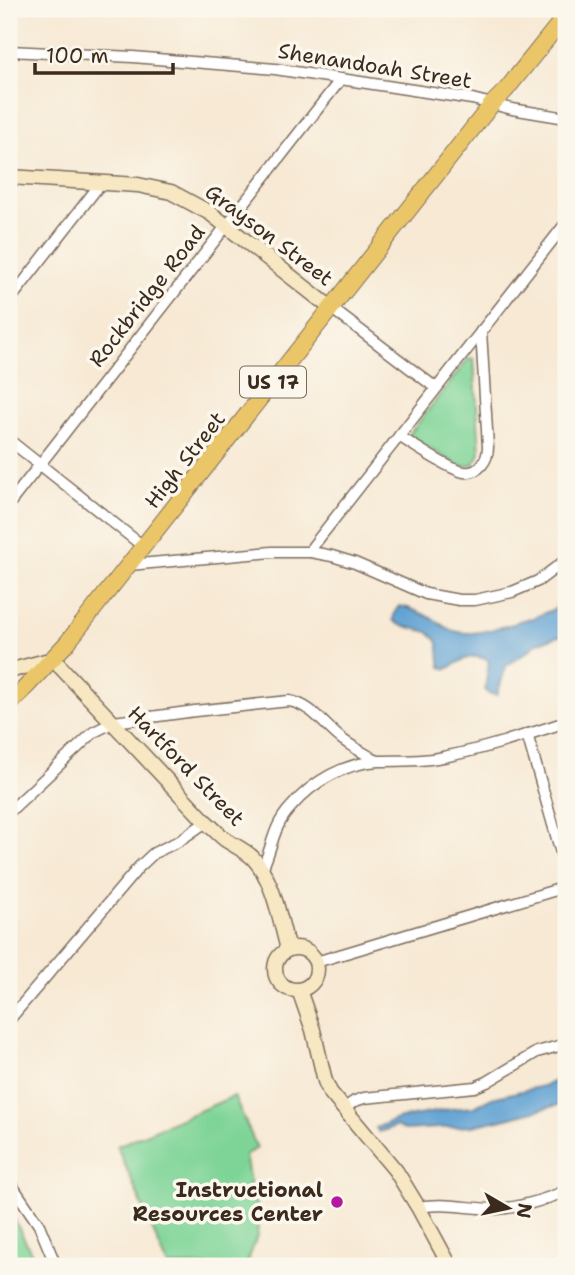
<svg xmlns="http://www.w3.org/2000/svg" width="575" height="1275" viewBox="0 0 575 1275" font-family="'Shantell Sans',sans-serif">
  <rect width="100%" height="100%" fill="#fbf7ec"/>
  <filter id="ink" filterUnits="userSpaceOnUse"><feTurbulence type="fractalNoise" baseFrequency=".0143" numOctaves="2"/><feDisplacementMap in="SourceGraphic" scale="14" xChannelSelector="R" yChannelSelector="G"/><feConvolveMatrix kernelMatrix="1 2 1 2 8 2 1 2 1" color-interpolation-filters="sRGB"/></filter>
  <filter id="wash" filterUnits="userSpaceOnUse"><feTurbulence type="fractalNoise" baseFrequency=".00686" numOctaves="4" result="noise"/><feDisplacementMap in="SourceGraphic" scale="28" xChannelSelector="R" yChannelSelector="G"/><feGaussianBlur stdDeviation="1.57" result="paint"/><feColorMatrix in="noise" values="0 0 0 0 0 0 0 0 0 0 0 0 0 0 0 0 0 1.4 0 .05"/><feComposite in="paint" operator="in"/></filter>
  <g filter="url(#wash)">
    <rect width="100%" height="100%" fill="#f7e9d4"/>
    <g fill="#7ed497" stroke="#5c7f5a" stroke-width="2">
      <path d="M469,358L474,359L480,453C476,464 472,467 460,466L408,436Z"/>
      <polygon points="234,1096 257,1148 245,1155 252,1194 259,1212 257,1236 246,1266 168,1266 117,1146"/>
      <polygon points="9,1212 14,1219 38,1266 9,1266"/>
    </g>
    <g fill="#5fa1d3" stroke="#4d6678" stroke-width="2">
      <path d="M566,604V634L537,643L527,652L506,666L497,695L487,693L485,689L489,661C471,651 462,661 447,669L441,667C439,659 440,652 438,644C433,624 405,633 393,620L395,612L399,606C411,607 423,614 435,620C441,624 446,629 454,631C474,637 494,628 514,624L519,621L533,618Z"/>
      <polygon points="566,1075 566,1103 499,1120 472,1126 405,1130 396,1126 379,1132 376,1128 397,1119 451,1109 474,1107 492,1098 547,1085"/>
    </g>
  </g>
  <g filter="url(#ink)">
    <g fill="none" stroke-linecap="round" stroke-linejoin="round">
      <defs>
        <g id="street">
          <polyline points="9,51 133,57 275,69 472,99 512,109 566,118"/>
          <polyline points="9,301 101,183"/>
          <polyline points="331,308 436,388"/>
          <path d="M399,436C413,445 450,470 464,472C479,474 488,460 488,447L481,331"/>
          <polyline points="9,440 144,547"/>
          <polyline points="9,504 341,79"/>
          <polyline points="311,552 313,546 566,223"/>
          <polyline points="129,565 272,552 311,552 332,556 355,563 426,594 459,600 475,600 512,592 538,581 566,560"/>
          <polyline points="527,734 566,870"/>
          <path d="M9,812L94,732L114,722L195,711L289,701C313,705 325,727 343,740C354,748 366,754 377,761"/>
          <path d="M262,869C273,847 272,827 291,807C313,781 345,763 379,761C400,760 422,762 443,757C485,749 526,735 566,722"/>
          <polyline points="316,962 566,887"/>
          <polyline points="9,1020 139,867 154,853 179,841 206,822"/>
          <polyline points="343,1109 355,1101 364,1098 475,1087 487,1082 537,1052 566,1044"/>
          <polyline points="9,1181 39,1225 56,1266"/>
          <path d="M418,1207C444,1202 470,1209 496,1209C521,1208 544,1200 566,1191"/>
        </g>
        <g id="secondary">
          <polyline points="9,177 138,185 171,192 210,213 331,308"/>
          <path d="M9,671L53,659L206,822C213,828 219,835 226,840C235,846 245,850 253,858C274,880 280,921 288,949"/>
          <circle cx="296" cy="969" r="21"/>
          <polyline points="299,990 313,1030 325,1081 330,1092 396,1171 418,1207 450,1266"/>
        </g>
        <polyline id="primary" points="9,705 67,643 492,104 506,90 566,15"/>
      </defs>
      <use href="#street" stroke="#7d6d5e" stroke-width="13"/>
      <use href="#secondary" stroke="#7d6d5e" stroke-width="17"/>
      <use href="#primary" stroke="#7d6d5e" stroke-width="18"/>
      <use href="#street" stroke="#fff" stroke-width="10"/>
      <use href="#secondary" stroke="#f7e8c3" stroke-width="14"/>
      <use href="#primary" stroke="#ebc669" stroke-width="16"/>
    </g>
  </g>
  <circle fill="#b5179e" stroke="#fbf7ec" stroke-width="2.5" cx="337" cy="1202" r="7"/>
  <g text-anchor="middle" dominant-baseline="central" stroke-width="7" stroke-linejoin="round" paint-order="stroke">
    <rect fill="#fbf7ec" stroke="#75685c" stroke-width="2" x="240" y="366.5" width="66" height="31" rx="5"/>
    <g font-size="19" font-weight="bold" fill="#3b2a1e">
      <text x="273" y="382">US 17</text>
    </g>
    <g font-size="21" fill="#3b2a1e" stroke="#fbf7ec">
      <text transform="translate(375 66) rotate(9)">Shenandoah Street</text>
      <text transform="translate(269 235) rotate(37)">Grayson Street</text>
      <text transform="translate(147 296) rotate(-52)">Rockbridge Road</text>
      <text transform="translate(185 460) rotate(-52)">High Street</text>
      <text transform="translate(186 766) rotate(46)">Hartford Street</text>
    </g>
    <g font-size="21" font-weight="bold" fill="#3b2a1e" stroke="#fbf7ec" text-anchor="end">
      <text x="323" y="1190">Instructional<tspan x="323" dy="24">Resources Center</tspan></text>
    </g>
  </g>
  <rect width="575" height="1275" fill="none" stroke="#fbf7ec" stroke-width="35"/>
  <g transform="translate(508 1208) rotate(99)" stroke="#fbf7ec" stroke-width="5" paint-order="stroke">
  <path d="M0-5L12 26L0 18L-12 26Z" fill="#3b2a1e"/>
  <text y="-10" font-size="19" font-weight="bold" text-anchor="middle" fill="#3b2a1e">N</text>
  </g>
  <path d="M35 63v10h138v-10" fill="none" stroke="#3b2a1e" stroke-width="3.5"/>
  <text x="46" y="63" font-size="21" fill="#3b2a1e" stroke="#fbf7ec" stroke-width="5" paint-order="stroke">100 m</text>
</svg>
